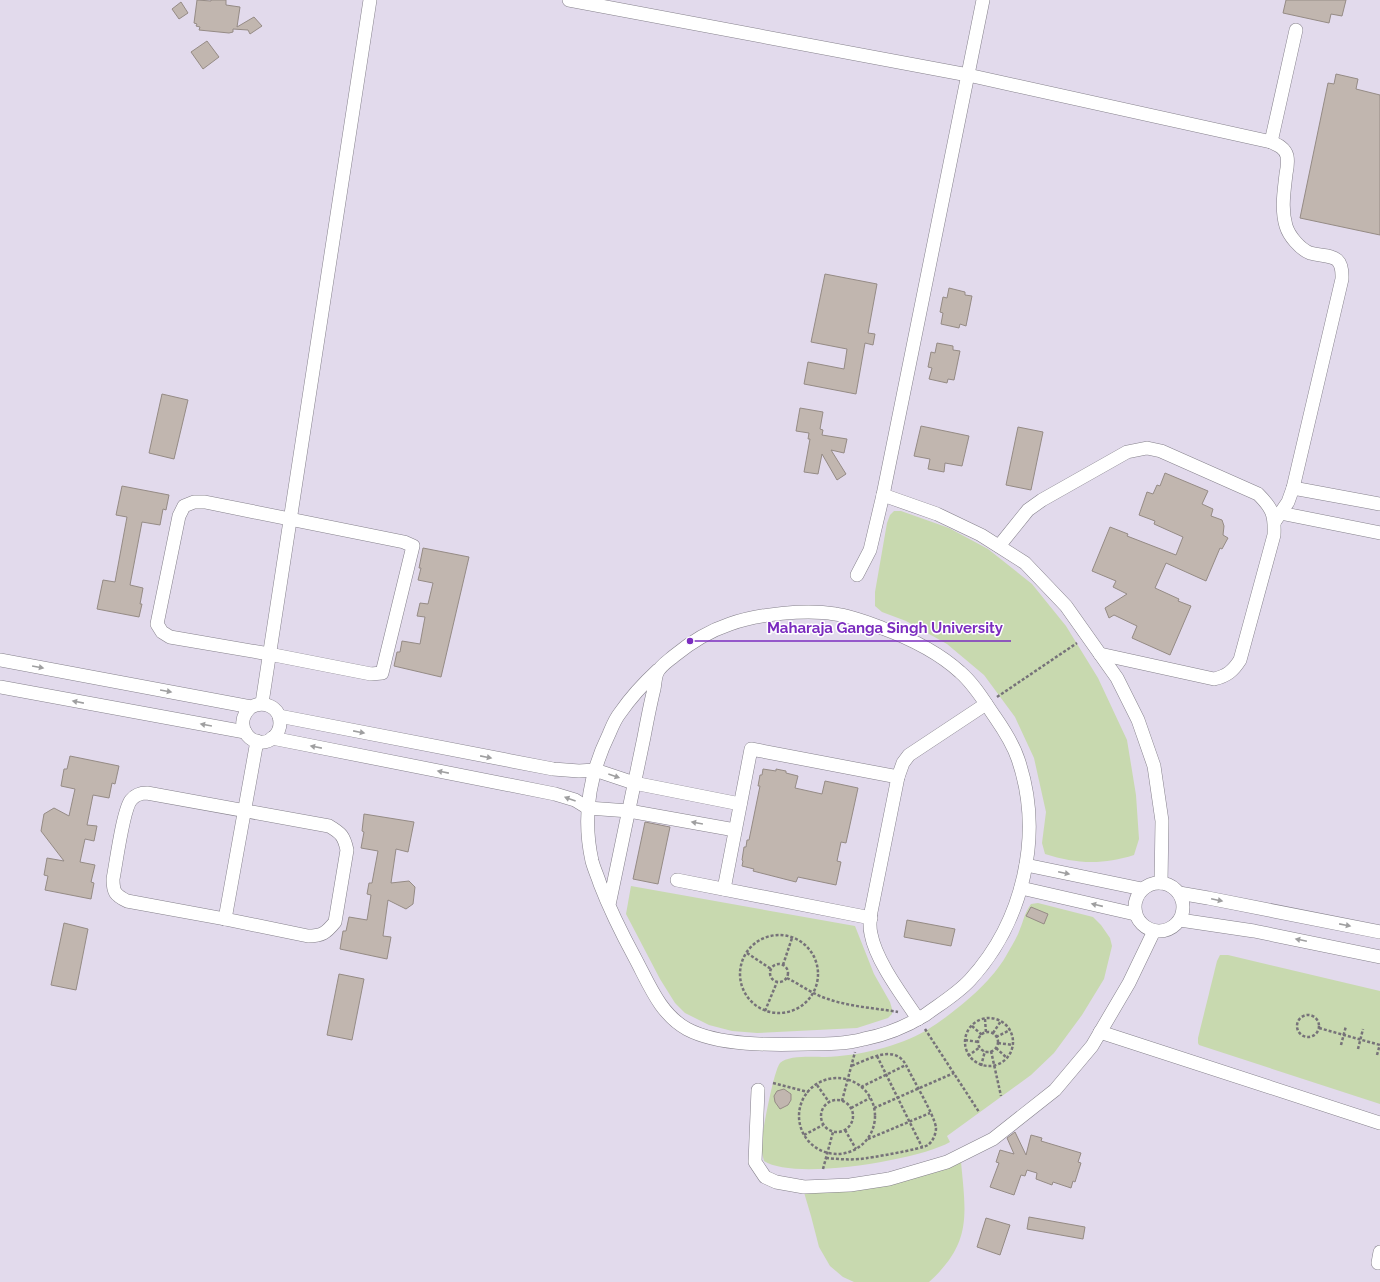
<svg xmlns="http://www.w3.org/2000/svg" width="1380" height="1282" viewBox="0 0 1380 1282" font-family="Raleway,sans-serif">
  <rect width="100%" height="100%" fill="#ede8f3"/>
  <rect fill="#e2daec" x="0" y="0" width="1380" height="1282"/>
  <g fill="#c8d9af">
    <path d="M894,511H901L949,528L988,549L1032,584L1066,626L1098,678L1127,740L1136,795L1139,839L1134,855C1103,865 1076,864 1045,854L1042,843L1046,812L1034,758L1015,717L984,675L947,644L906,621L882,612L875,606V592L887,523L890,515Z"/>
    <polygon points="631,886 855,926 874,974 890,1002 892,1009 892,1014 888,1018 857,1028 757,1033 732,1031 709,1025 685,1013 675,1003 660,979 626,914"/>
    <path d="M1038,903L1093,917L1101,925L1110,938L1112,946L1104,979L1082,1015L1054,1053L1031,1075L947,1136L950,1142C919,1160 794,1181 764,1161C762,1154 761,1147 762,1140C763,1128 774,1070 780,1063C788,1055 814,1057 825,1057C858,1056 898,1047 927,1030C954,1013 990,984 1006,956C1011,947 1017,938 1020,929C1024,919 1025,912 1031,904Z"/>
    <polygon points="1220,955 1228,955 1380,991 1380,1104 1199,1045 1198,1043 1198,1038 1217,961"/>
    <path d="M961,1162C966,1215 972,1243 929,1282H854L843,1277L830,1266L819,1247L811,1216L803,1189L941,1169Z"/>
  </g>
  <g fill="#c1b6af" stroke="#958b85">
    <polygon points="197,0 211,1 211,0 226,0 226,5 240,7 237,27 254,17 262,26 250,34 248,30 233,29 233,32 229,33 199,30 200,27 196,26 197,24 194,23"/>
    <polygon points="1286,0 1346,0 1342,16 1331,14 1329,23 1283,13"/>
    <polygon points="181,2 188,13 179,19 172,9"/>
    <polygon points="207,41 219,57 203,69 191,52"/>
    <polygon points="1336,74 1358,79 1356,89 1380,95 1380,235 1300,218 1328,83 1334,84"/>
    <polygon points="825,274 877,284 868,333 875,334 873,345 865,343 856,394 804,384 808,362 844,369 847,349 811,342"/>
    <polygon points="949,288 965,292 965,295 972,296 966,326 960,324 959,328 941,324 943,313 940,312 943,297 947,298"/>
    <polygon points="937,343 953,346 953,350 960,351 954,380 948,379 947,383 929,379 932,368 928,367 931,352 935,353"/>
    <polygon points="162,394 188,400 174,459 149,453"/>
    <polygon points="800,408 823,412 820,429 823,430 822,435 847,439 844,453 831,450 846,474 837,480 822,454 818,474 804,472 810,439 808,439 809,433 796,431"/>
    <polygon points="921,426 969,436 962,466 945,463 944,472 928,469 930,459 914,456"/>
    <polygon points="1018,427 1043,432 1031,490 1006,485"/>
    <polygon points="1165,473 1208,491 1202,504 1213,509 1211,516 1222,520 1224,526 1223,535 1228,538 1222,549 1220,548 1206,581 1166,563 1155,588 1179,599 1178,601 1191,606 1170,655 1132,638 1137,626 1114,615 1109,618 1105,608 1127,594 1113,587 1116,581 1092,571 1110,527 1128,534 1127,536 1176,555 1183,537 1154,524 1155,521 1139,515 1147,492 1153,494 1157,485 1160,486"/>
    <polygon points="122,486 169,495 166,510 163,509 160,525 142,522 130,585 143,588 140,604 142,604 139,617 97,609 103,580 115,582 127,517 116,515"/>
    <polygon points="423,548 469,557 441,677 394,666 397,652 400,652 402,641 420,644 425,617 417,616 420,603 428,604 433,583 418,580 421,568 419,568"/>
    <polygon points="70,756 119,766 115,784 112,783 109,798 93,795 87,825 97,826 94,841 85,839 80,862 95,865 91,882 94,883 91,899 45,890 48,876 44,875 47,858 64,861 41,831 44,814 54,808 69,816 75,789 61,786 64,769 67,769"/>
    <polygon points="763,769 776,771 776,769 786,771 786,773 798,776 795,788 822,794 825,781 858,788 846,843 841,842 837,861 841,862 836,885 798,877 796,882 753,871 754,869 742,866 743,861 742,860 744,847 746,847 747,840 749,840 760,786 758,786 760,775 762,775"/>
    <polygon points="364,814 414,822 408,852 396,849 391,883 409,881 415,887 413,904 406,909 388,900 383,936 391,937 387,959 340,949 343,931 346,931 349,917 367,920 371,895 367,894 369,883 372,883 378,851 361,848 364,832 362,831"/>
    <polygon points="645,822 670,827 658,884 633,879"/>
    <polygon points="1031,907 1048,914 1044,924 1026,916"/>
    <polygon points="907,920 955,929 951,946 904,937"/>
    <polygon points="64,923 88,929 76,990 51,985"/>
    <polygon points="339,974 364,979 352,1040 327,1035"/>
    <polygon points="784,1089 791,1094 791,1100 788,1105 780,1109 775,1102 774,1096 777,1091"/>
    <polygon points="1015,1132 1026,1155 1031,1135 1042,1138 1041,1141 1081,1153 1078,1162 1081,1163 1075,1182 1073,1181 1071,1188 1053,1182 1052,1185 1036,1179 1037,1173 1027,1170 1025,1176 1021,1175 1014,1195 990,1187 999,1163 996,1162 1000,1150 1014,1154 1007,1138"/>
    <polygon points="1029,1217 1085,1227 1083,1239 1027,1229"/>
    <polygon points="986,1218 1010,1225 1000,1255 977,1247"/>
  </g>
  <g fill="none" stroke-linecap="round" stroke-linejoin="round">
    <defs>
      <g id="minor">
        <path d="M569,0L968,75L1271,142C1278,145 1285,148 1287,156C1288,161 1287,169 1286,174C1284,192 1281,209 1286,226C1289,236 1300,249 1310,253C1329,258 1343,252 1342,279L1293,488L1288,502L1275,521"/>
        <polyline points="1271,142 1296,30"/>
        <polyline points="1293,488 1380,504"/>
        <polyline points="883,495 937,514 981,535 1025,563 1066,606 1117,678 1138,720 1154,766 1162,821 1161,883"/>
        <polygon points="194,502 205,502 404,542 413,546 382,673 371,674 269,654 170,637 162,632 157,624 179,516 184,506"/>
        <polyline points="1280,513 1380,533"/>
        <path d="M999,546L1028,510L1042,500L1127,452L1147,448L1161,451L1258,494C1272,508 1275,514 1274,535L1240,660C1233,671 1227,676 1214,679L1100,654"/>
        <polyline points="857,575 870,550 883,495 983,0"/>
        <path d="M0,660L251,707C264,700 280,707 280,723C280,728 278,733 274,737C256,754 229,726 251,707"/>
        <polyline points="0,687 245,732"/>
        <polyline points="262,703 370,0"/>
        <polyline points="279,716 553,769 579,771 595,770 634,783 740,804"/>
        <polyline points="272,738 555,794 575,800 588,808 629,811 735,830"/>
        <path d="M147,793L329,826C341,833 344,836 347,850L335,922C326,933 322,936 308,936L225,919L127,901C115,895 113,892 113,879C116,864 123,810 131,800C135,795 141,793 147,793Z"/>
        <polyline points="1026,865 1142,889"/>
        <polyline points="677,880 871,918"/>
        <circle cx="1159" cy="907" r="24"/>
        <polyline points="1021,888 1135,914"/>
        <polyline points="724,889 751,749 898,777"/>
        <polyline points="1179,893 1208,898 1380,932"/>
        <path d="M609,905C621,849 632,793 644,737C647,721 650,705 654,689C655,684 655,678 657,673C660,666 668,661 674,656C691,642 709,631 730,624C758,614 806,609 835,614C851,616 866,622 882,628C909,638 938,652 960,672C974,684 984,701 995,717C1004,730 1013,744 1018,759C1044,835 1023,922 970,980C957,994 940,1004 925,1015C907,1026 885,1035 864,1039C846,1044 826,1044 808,1044C772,1045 719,1046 687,1029C660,1014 649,984 635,958C622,934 610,910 600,884C598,877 594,869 592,861C582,816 589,775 609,734C612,727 615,719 620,713C631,697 644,683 658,670"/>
        <polyline points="225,919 257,741"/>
        <polyline points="1180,920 1254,931 1380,957"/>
        <path d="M918,1019C902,995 876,961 871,934C869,926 870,919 871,912L898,777L903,763L909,755L986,704"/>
        <polyline points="1100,1032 1380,1123"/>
        <polyline points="758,1090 755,1162 765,1177 776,1182 804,1187 850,1185 889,1179 947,1162 993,1139 1055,1090 1092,1046 1129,983 1154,931"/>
        <polyline points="1378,1263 1380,1252"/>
      </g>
    </defs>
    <use href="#minor" stroke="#85818b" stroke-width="14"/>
    <g stroke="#767279" stroke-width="2.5" stroke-dasharray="3 2" stroke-linecap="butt">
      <polyline points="997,697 1077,643"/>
      <circle cx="779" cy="974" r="39"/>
      <polyline points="747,953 771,969"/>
      <circle cx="779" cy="973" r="9"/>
      <polyline points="783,965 792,938"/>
      <path d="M787,978C801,985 814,995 828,999C851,1007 875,1008 898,1012"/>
      <polyline points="765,1011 777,982"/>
      <circle cx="1308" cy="1026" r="11"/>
      <circle cx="989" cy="1042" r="24"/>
      <polyline points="985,1019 986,1033"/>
      <polyline points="972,1026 982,1035"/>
      <polyline points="1319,1028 1380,1045"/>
      <polyline points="925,1029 979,1112"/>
      <circle cx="988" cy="1042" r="10"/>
      <polyline points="993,1033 1001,1021"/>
      <polyline points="996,1037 1010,1030"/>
      <polyline points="965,1040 979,1042"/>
      <polyline points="998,1043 1013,1045"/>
      <polyline points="1341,1045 1346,1026"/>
      <polyline points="996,1048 1007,1058"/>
      <polyline points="1358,1049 1363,1029"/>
      <polyline points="991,1051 1001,1096"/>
      <polyline points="1377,1055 1380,1044"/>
      <polyline points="877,1056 922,1147"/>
      <polyline points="968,1056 980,1047"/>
      <polyline points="981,1066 985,1051"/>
      <circle cx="837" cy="1116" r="38"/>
      <polyline points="773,1083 808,1092"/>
      <polyline points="817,1085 829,1102"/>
      <polyline points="861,1087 906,1065"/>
      <circle cx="837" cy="1116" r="16"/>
      <polyline points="842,1101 855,1052"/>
      <polyline points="851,1108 870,1098"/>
      <polyline points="874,1108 954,1073"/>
      <polyline points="845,1130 856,1149"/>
      <polyline points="804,1135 823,1125"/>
      <polyline points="868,1139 930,1113"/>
      <path d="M826,1158C837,1159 848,1160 860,1159C870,1158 922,1149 928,1145C933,1141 936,1134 936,1128C935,1116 912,1078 906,1065C894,1043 868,1060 851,1066"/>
      <polyline points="823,1169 833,1132"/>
    </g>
    <use href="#minor" stroke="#fff" stroke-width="13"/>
  </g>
  <defs><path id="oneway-solid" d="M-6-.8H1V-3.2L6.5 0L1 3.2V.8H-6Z"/></defs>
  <g fill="#9f9fa0">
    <use href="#oneway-solid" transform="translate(38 667) rotate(10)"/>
    <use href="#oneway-solid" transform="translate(166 691) rotate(10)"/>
    <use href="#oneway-solid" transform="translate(78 702) rotate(-169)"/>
    <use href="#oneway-solid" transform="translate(206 725) rotate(-170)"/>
    <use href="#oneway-solid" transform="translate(359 732) rotate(11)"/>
    <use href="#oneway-solid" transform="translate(316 747) rotate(-169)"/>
    <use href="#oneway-solid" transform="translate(486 757) rotate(11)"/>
    <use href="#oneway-solid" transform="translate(443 772) rotate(-169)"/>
    <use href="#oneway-solid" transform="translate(614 776) rotate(19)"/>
    <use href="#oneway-solid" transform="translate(570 799) rotate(-160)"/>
    <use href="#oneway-solid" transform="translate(697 823) rotate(-170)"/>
    <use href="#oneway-solid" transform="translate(1064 873) rotate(12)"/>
    <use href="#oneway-solid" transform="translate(1217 900) rotate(12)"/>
    <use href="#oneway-solid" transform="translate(1097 905) rotate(-167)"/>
    <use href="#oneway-solid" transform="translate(1345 925) rotate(11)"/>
    <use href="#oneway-solid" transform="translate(1301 940) rotate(-168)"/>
  </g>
  <path fill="none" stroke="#7b2cbf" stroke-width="1.5" d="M690 641L759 641H1011"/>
  <circle fill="#7b2cbf" stroke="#fff" stroke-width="1.5" cx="690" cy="641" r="4"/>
  <g font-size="15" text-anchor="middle" font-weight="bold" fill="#7b2cbf" stroke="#fff" stroke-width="3" stroke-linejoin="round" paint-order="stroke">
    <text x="885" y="633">Maharaja Ganga Singh University</text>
  </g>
</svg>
